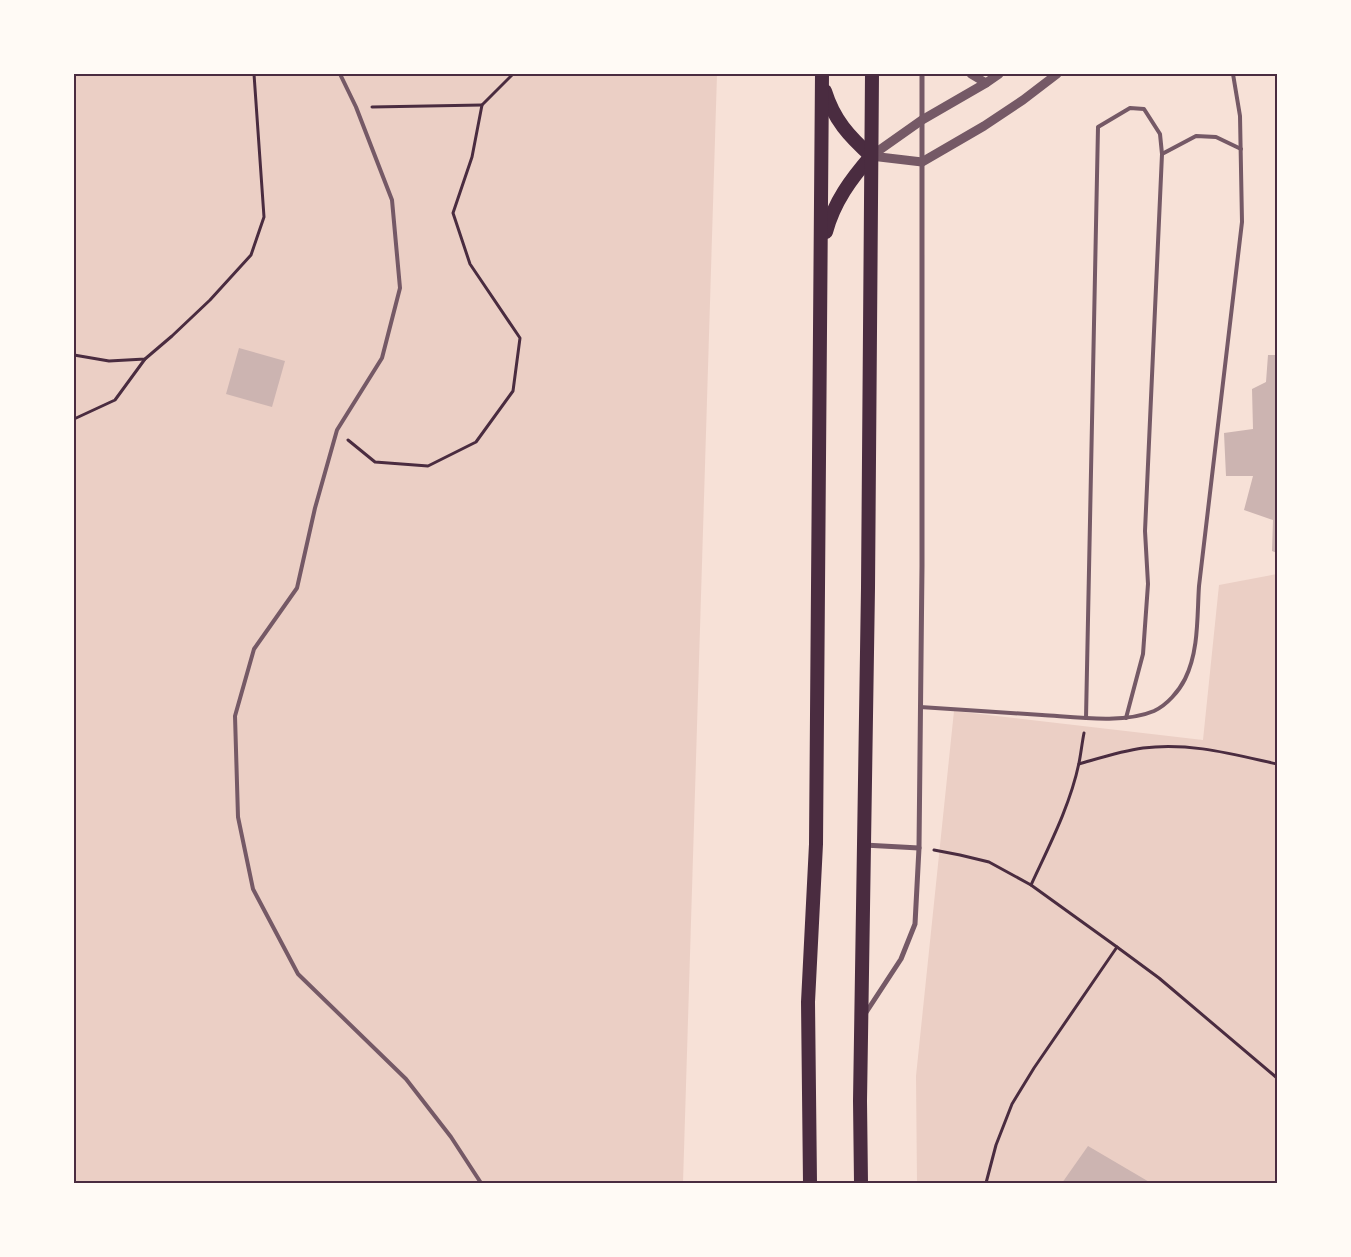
<svg xmlns="http://www.w3.org/2000/svg" width="1351" height="1257" viewBox="0 0 1351 1257" font-family="Figtree,sans-serif">
  <rect width="100%" height="100%" fill="#f7e1d7"/>
  <g fill="#ebcfc5">
    <polygon points="74,74 717,74 683,1183 74,1183"/>
    <polygon points="1277,574 1277,1183 917,1183 916,1076 954,711 1203,740 1219,585"/>
  </g>
  <g fill="#ccb4b1">
    <polygon points="239,348 285,361 272,407 226,394"/>
    <polygon points="1268,355 1277,355 1277,553 1272,551 1273,520 1244,510 1253,476 1226,476 1224,433 1253,429 1252,389 1266,382"/>
    <polygon points="1088,1146 1151,1183 1062,1183"/>
  </g>
  <g fill="none" stroke-linecap="round" stroke-linejoin="round">
    <g stroke="#4a2c40" stroke-width="3">
      <polyline points="372,107 482,105"/>
      <polyline points="74,355 109,361 145,359 172,336 210,300 251,255 264,217 254,74"/>
      <polyline points="74,419 115,400 145,359"/>
      <polyline points="348,440 375,462 428,466 476,442 513,391 520,338 470,264 453,213 472,157 482,105 513,74"/>
      <path d="M1079,764C1100,758 1121,751 1143,748C1189,742 1232,754 1277,764"/>
      <polyline points="934,850 960,855 989,862 1031,885 1117,947 1159,978 1277,1078"/>
      <path d="M1031,885C1049,846 1070,806 1079,763C1081,753 1082,743 1084,733"/>
      <polyline points="986,1183 996,1145 1012,1104 1034,1068 1117,947"/>
    </g>
    <g stroke="#755966" stroke-width="4">
      <polyline points="340,74 356,107 392,200 400,288 382,358 337,430 315,508 297,588 254,649 235,716 238,817 253,889 298,974 406,1079 451,1137 481,1183"/>
      <polyline points="1162,154 1196,136 1216,137 1241,149"/>
      <path d="M920,707C961,710 1001,712 1042,715C1075,717 1124,724 1154,711C1167,705 1179,691 1185,679C1199,651 1197,616 1199,586L1242,222L1240,116L1233,74"/>
      <polyline points="1086,718 1098,127 1130,108 1144,109 1160,134 1162,154 1145,531 1148,584 1143,654 1126,718"/>
    </g>
    <g stroke="#755966" stroke-width="5">
      <polyline points="864,845 919,848"/>
      <polyline points="865,1014 901,959 915,924 919,848 922,566 922,74"/>
    </g>
    <g stroke="#755966" stroke-width="9">
      <polyline points="971,74 986,83"/>
      <polyline points="871,156 922,162 984,126 1023,100 1057,74"/>
      <polyline points="871,156 922,120 986,83 999,74"/>
    </g>
    <g stroke="#4a2c40" stroke-width="14">
      <path d="M825,91C834,120 849,136 871,156"/>
      <path d="M826,232C834,202 851,179 871,156"/>
      <polyline points="810,1183 808,1002 816,844 822,74"/>
      <polyline points="861,1183 860,1101 868,588 872,74"/>
    </g>
  </g>
  <rect width="1351" height="1257" fill="none" stroke="#fffaf5" stroke-width="150"/>
  <rect x="75" y="75" width="1201" height="1107" fill="none" stroke="#4a2c40" stroke-width="2"/>
</svg>
